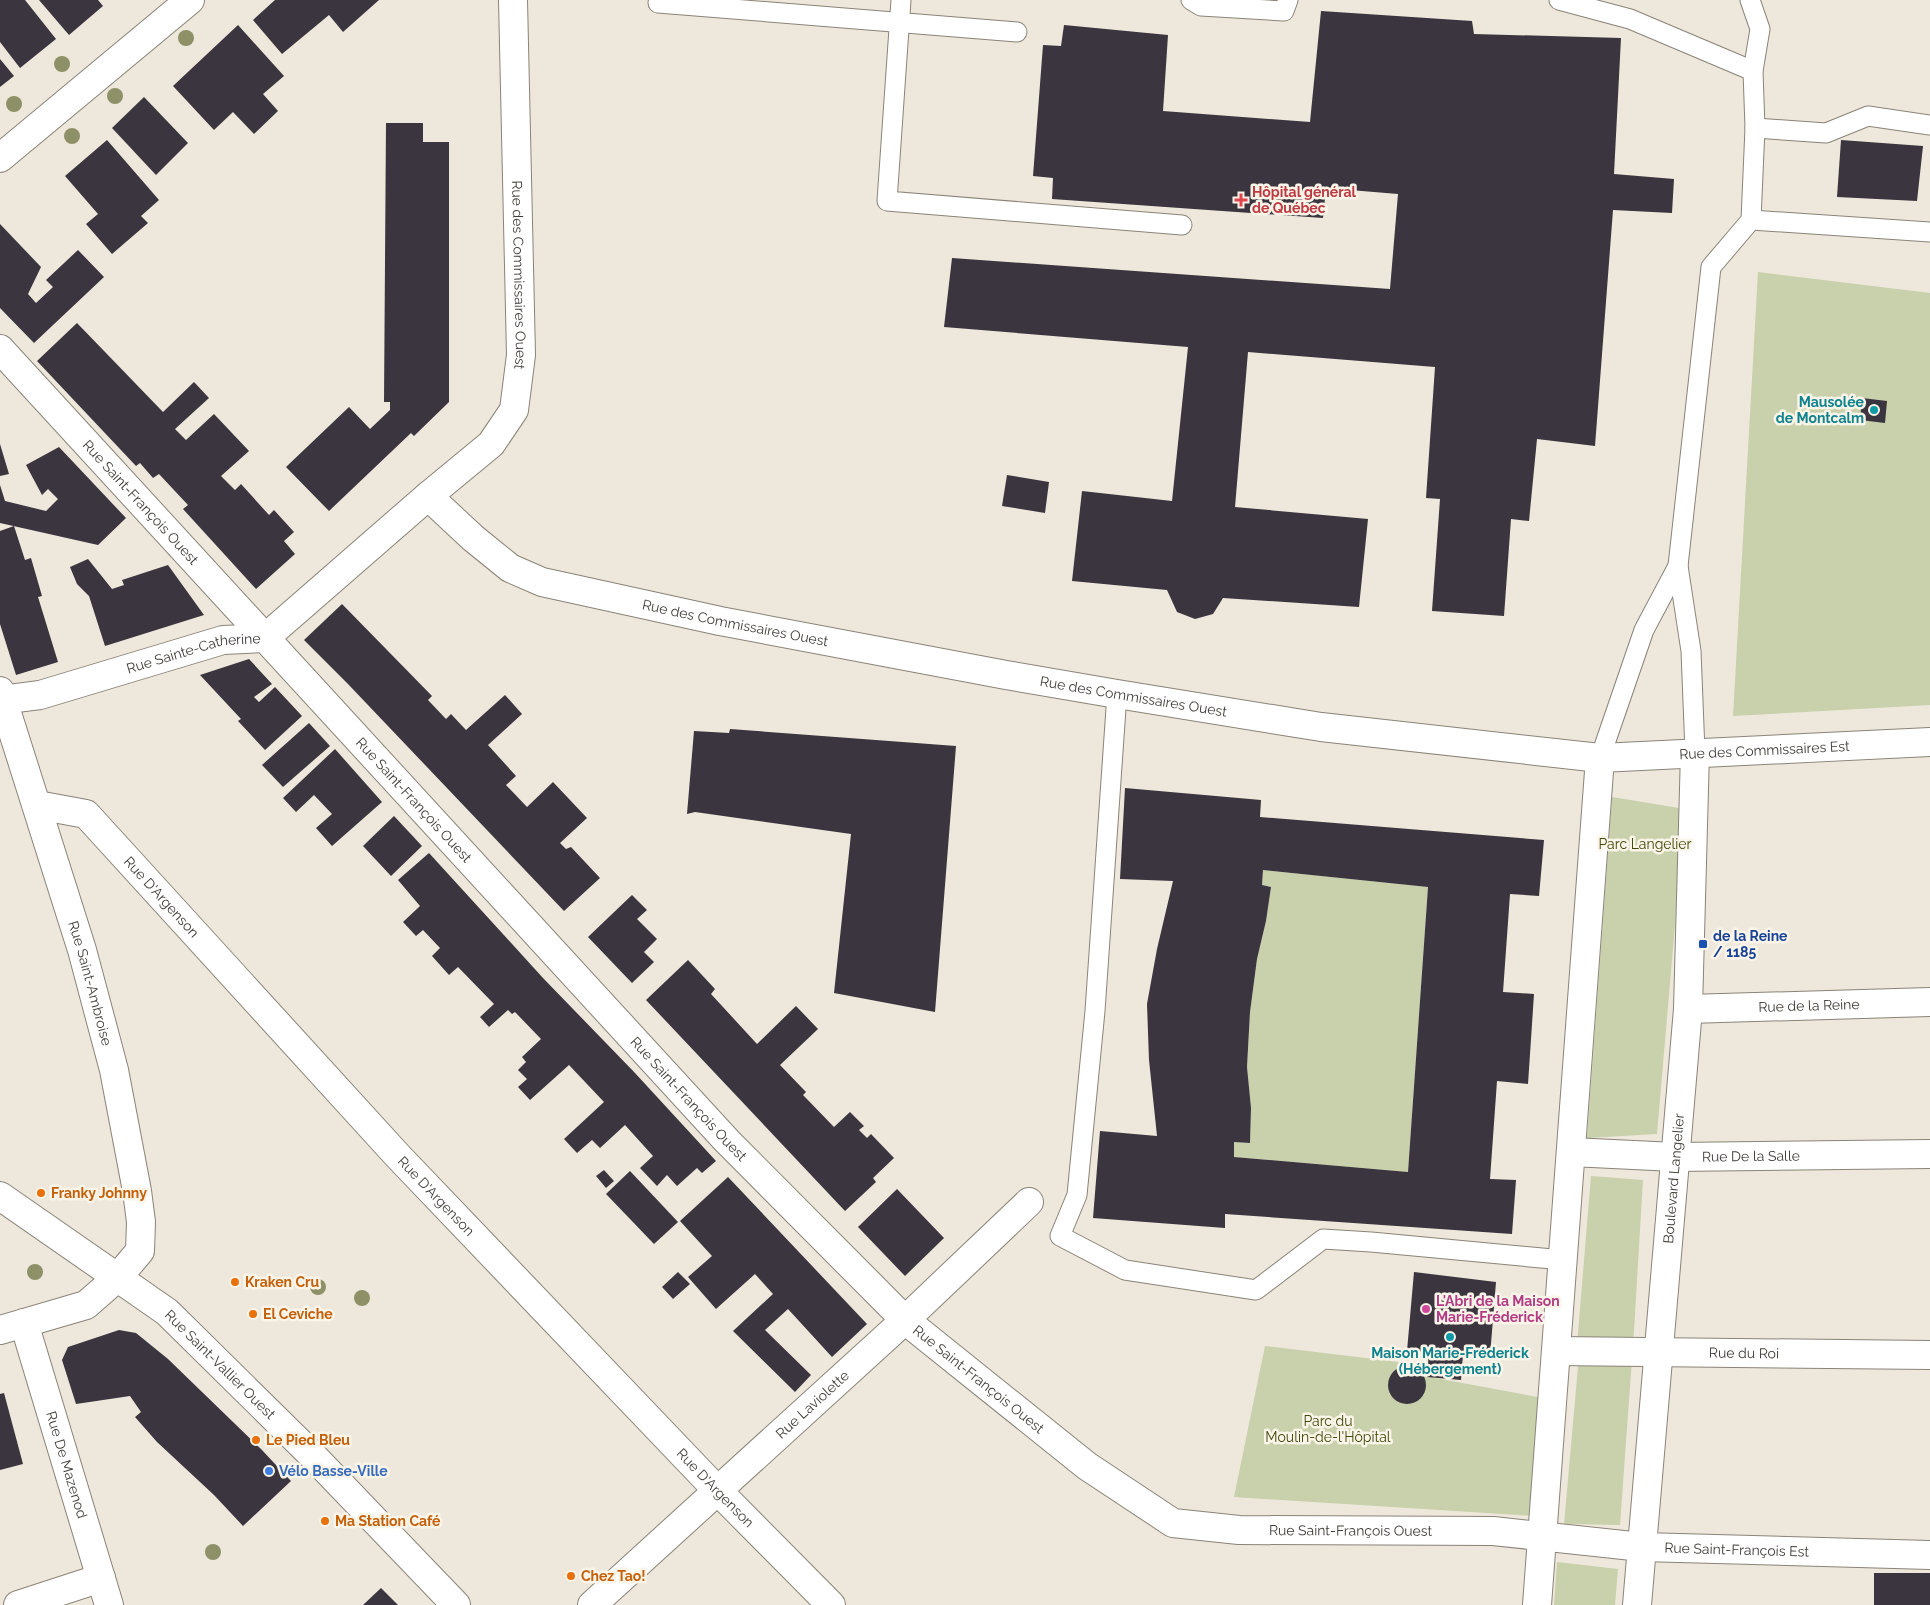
<svg xmlns="http://www.w3.org/2000/svg" width="1930" height="1605" viewBox="0 0 1930 1605" font-family="Raleway,sans-serif">
  <rect width="100%" height="100%" fill="#eee7db"/>
  <g fill="#c8d1ab">
    <polygon points="1758,272 1930,293 1930,705 1733,716"/>
    <polygon points="1612,797 1685,809 1657,1134 1587,1138"/>
    <polygon points="1263,870 1428,887 1408,1172 1234,1157 1234,1142 1250,1143 1251,1108 1247,1067 1250,1012 1257,959 1266,921 1271,887 1262,885"/>
    <polygon points="1591,1176 1643,1180 1633,1347 1577,1345"/>
    <polygon points="1265,1346 1407,1363 1402,1367 1414,1368 1424,1376 1543,1398 1534,1516 1234,1497"/>
    <polygon points="1579,1356 1632,1359 1620,1525 1564,1524"/>
    <polygon points="1557,1562 1618,1569 1615,1605 1554,1605"/>
  </g>
  <g fill="#3a353e" fill-rule="evenodd">
    <polygon points="0,0 25,0 56,39 20,68 0,42"/>
    <polygon points="39,0 98,0 103,6 69,35"/>
    <polygon points="275,0 379,0 343,32 329,15 282,54 253,20"/>
    <polygon points="1321,11 1472,21 1474,34 1621,38 1614,174 1674,179 1672,213 1613,210 1595,446 1537,439 1529,521 1511,519 1504,616 1432,611 1440,499 1426,498 1435,367 1248,352 1235,507 1368,519 1359,607 1223,598 1213,614 1195,619 1177,612 1167,590 1072,581 1082,491 1172,501 1188,347 944,327 952,258 1390,289 1398,194 1326,188 1323,218 1052,199 1053,178 1033,176 1043,45 1061,46 1064,25 1168,35 1163,111 1310,122"/>
    <polygon points="238,25 284,76 263,94 278,111 254,134 233,112 214,130 173,86"/>
    <polygon points="0,59 14,76 0,87"/>
    <polygon points="144,97 188,143 156,175 112,128"/>
    <polygon points="386,123 423,123 423,142 449,142 449,402 414,436 411,433 329,511 286,467 349,407 370,429 390,410 390,402 384,402"/>
    <polygon points="107,140 159,200 141,216 148,223 112,254 86,224 98,214 65,176"/>
    <polygon points="1841,140 1923,146 1917,201 1837,197"/>
    <polygon points="0,224 41,267 28,294 36,303 53,287 46,280 78,250 104,277 34,343 0,308"/>
    <polygon points="77,323 163,412 194,382 209,398 175,429 186,440 214,414 249,451 221,476 235,490 241,484 269,515 274,510 294,532 284,541 295,554 256,589 183,509 188,505 159,474 153,478 140,463 136,466 37,361"/>
    <polygon points="1862,398 1887,401 1885,423 1860,420"/>
    <polygon points="0,444 9,474 0,476"/>
    <polygon points="59,447 126,518 98,545 0,523 0,485 5,501 46,511 58,499 48,489 42,495 26,465"/>
    <polygon points="1007,475 1049,482 1045,513 1002,506"/>
    <polygon points="14,526 25,560 31,558 42,596 38,597 58,662 16,675 0,624 0,531"/>
    <polygon points="88,559 112,589 124,585 122,580 168,565 204,615 105,646 89,596 77,584 70,567"/>
    <polygon points="342,604 432,696 428,700 446,719 451,714 466,730 505,695 522,714 488,745 516,776 506,785 527,807 553,782 587,818 560,843 566,849 571,847 600,878 564,911 348,684 304,640"/>
    <polygon points="249,659 272,684 254,697 259,702 275,687 302,716 265,750 238,721 241,719 200,675"/>
    <polygon points="309,723 330,746 283,787 262,765"/>
    <polygon points="730,729 956,746 935,1012 834,993 851,834 695,812 687,814 694,731 729,733"/>
    <polygon points="335,749 382,802 332,846 316,828 332,814 314,795 296,812 283,798"/>
    <path d="M1125,788L1261,800L1260,817L1544,840L1539,896L1510,894L1503,992L1534,994L1528,1084L1497,1081L1490,1179L1516,1180L1512,1234L1225,1214V1228L1093,1218L1100,1131L1157,1136L1149,1060L1147,1004L1157,949L1173,881L1120,879ZM1263,870L1428,887L1408,1172L1234,1157V1142L1250,1143L1251,1108L1247,1067L1250,1012L1257,959L1266,921L1271,887L1262,885Z"/>
    <polygon points="394,816 422,846 391,876 363,846"/>
    <polygon points="429,853 543,978 635,1073 716,1161 702,1173 697,1168 677,1186 667,1175 657,1186 640,1168 653,1156 625,1125 600,1148 592,1140 577,1153 564,1139 604,1102 569,1065 530,1100 518,1087 527,1079 518,1070 526,1062 522,1057 541,1039 515,1012 512,1014 508,1010 489,1027 480,1017 494,1004 458,967 449,975 432,956 440,948 423,930 416,936 403,922 420,906 398,880"/>
    <polygon points="632,895 647,910 637,919 657,939 644,952 654,962 632,983 588,937"/>
    <polygon points="688,960 715,989 711,994 757,1044 796,1006 818,1029 780,1065 806,1092 803,1095 834,1127 850,1112 864,1126 859,1130 867,1138 871,1134 894,1158 873,1178 876,1182 845,1211 646,1000"/>
    <polygon points="604,1170 614,1181 606,1188 596,1176"/>
    <polygon points="630,1171 678,1222 654,1244 606,1194"/>
    <polygon points="728,1177 867,1324 832,1357 788,1309 765,1330 811,1375 795,1392 733,1331 773,1294 755,1274 716,1309 688,1277 712,1256 680,1221"/>
    <polygon points="897,1189 944,1238 905,1276 858,1227"/>
    <polygon points="678,1272 690,1284 673,1299 662,1287"/>
    <polygon points="1414,1272 1496,1282 1490,1356 1463,1354 1461,1380 1427,1377 1429,1352 1407,1351"/>
    <polygon points="119,1330 136,1333 168,1359 261,1449 291,1481 243,1526 214,1495 157,1442 135,1417 141,1412 130,1396 76,1404 62,1360 68,1347"/>
    <circle cx="1407" cy="1385" r="19"/>
    <polygon points="4,1393 23,1464 0,1470 0,1394"/>
    <rect x="1874" y="1573" width="56" height="32"/>
    <polygon points="381,1588 398,1605 363,1605"/>
  </g>
  <g fill="none" stroke-linecap="round" stroke-linejoin="round">
    <defs>
      <g id="lane">
        <polyline points="901,0 887,201 1182,225"/>
        <polyline points="1191,0 1201,6 1284,11 1288,0"/>
        <polyline points="1559,0 1630,19 1753,71"/>
        <polyline points="658,3 1017,32"/>
        <polyline points="1755,128 1826,133 1868,116 1930,125"/>
        <polyline points="1751,220 1930,232"/>
        <polyline points="1117,694 1095,1011 1077,1195 1060,1236 1125,1270 1256,1290 1323,1239 1371,1242 1563,1260"/>
        <polyline points="1695,752 1691,651 1678,566 1711,267 1751,220 1755,128 1753,71 1760,29 1750,0"/>
        <polyline points="1600,758 1644,630 1678,566"/>
      </g>
      <g id="street">
        <path id="s1" d="M513,0L521,355L514,410L491,444L428,496L473,538L510,568L542,582L720,621L1006,675L1117,694L1321,727L1600,758"/>
        <polyline points="0,158 190,0"/>
        <path id="s2" d="M0,349L727,1141L905,1320L1087,1466L1173,1523L1239,1530L1493,1531L1642,1547L1930,1555"/>
        <path id="s3" d="M0,691L82,950L114,1070L137,1191L141,1222L140,1251L118,1277L86,1305L0,1330"/>
        <path id="s4" d="M0,700L40,695L223,640L265,638L428,496"/>
        <path id="s5" d="M37,805L86,814L397,1155L717,1490L831,1605"/>
        <path id="s6" d="M1688,1009L1930,1002"/>
        <path id="s7" d="M1571,1152L1675,1157L1930,1154"/>
        <path id="s8" d="M24,1323L109,1605"/>
        <path id="s9" d="M1556,1351L1930,1355"/>
        <polyline points="18,1605 101,1578"/>
        <path id="s10" d="M592,1605L905,1320L1029,1202"/>
      </g>
      <g id="secondary">
        <path id="s11" d="M0,1196L167,1312L313,1456L456,1605"/>
        <path id="s12" d="M1537,1605L1600,758L1930,742"/>
        <path id="s13" d="M1637,1605L1688,1009L1695,752"/>
      </g>
    </defs>
    <use href="#lane" stroke="#8a8378" stroke-width="21"/>
    <use href="#street" stroke="#8a8378" stroke-width="30"/>
    <use href="#secondary" stroke="#8a8378" stroke-width="30"/>
    <use href="#lane" stroke="#fff" stroke-width="19"/>
    <use href="#street" stroke="#fff" stroke-width="28"/>
    <use href="#secondary" stroke="#fff" stroke-width="28"/>
  </g>
  <g fill="#8e9068">
    <circle cx="186" cy="38" r="8"/>
    <circle cx="62" cy="64" r="8"/>
    <circle cx="115" cy="96" r="8"/>
    <circle cx="14" cy="104" r="8"/>
    <circle cx="72" cy="136" r="8"/>
    <circle cx="35" cy="1272" r="8"/>
    <circle cx="318" cy="1287" r="8"/>
    <circle cx="362" cy="1298" r="8"/>
    <circle cx="213" cy="1552" r="8"/>
  </g>
  <path fill="#e0444e" stroke="#fbf4e8" stroke-width="2" d="M1238.5 192.5h5v5h5v5h-5v5h-5v-5h-5v-5h5z"/>
  <g fill="#0f9aa8" stroke="#fbf4e8" stroke-width="2">
    <circle cx="1874" cy="410" r="5"/>
    <circle cx="1450" cy="1337" r="5"/>
  </g>
  <rect fill="#1a4fb4" stroke="#fbf4e8" stroke-width="2" x="1698" y="939" width="10" height="10" rx="2.5"/>
  <g fill="#e8710a" stroke="#fbf4e8" stroke-width="2">
    <circle cx="41" cy="1193" r="5"/>
    <circle cx="235" cy="1282" r="5"/>
    <circle cx="253" cy="1314" r="5"/>
    <circle cx="256" cy="1440" r="5"/>
    <circle cx="325" cy="1521" r="5"/>
    <circle cx="571" cy="1576" r="5"/>
  </g>
  <circle fill="#d1479c" stroke="#fbf4e8" stroke-width="2" cx="1426" cy="1309" r="5"/>
  <circle fill="#3f7fe0" stroke="#fbf4e8" stroke-width="2" cx="269" cy="1471" r="5"/>
  <g text-anchor="middle" dominant-baseline="central" stroke-width="5" stroke-linejoin="round" paint-order="stroke">
    <g font-size="14" font-weight="bold" fill="#be3a42" stroke="#fbf4e8" text-anchor="start">
      <text x="1252" y="192">Hôpital général<tspan x="1252" dy="16">de Québec</tspan></text>
    </g>
    <g font-size="14" fill="#3f3c37" stroke="#fbf4e8">
      <text stroke="none"><textPath href="#s1" startOffset="275">Rue des Commissaires Ouest</textPath></text>
      <text stroke="none"><textPath href="#s2" startOffset="208">Rue Saint-François Ouest</textPath></text>
      <text stroke="none"><textPath href="#s1" startOffset="875">Rue des Commissaires Ouest</textPath></text>
      <text stroke="none"><textPath href="#s4" startOffset="200">Rue Sainte-Catherine</textPath></text>
      <text stroke="none"><textPath href="#s1" startOffset="1280">Rue des Commissaires Ouest</textPath></text>
      <text stroke="none"><textPath href="#s12" startOffset="1014">Rue des Commissaires Est</textPath></text>
      <text stroke="none"><textPath href="#s2" startOffset="612">Rue Saint-François Ouest</textPath></text>
      <text stroke="none"><textPath href="#s5" startOffset="162">Rue D'Argenson</textPath></text>
      <text stroke="none"><textPath href="#s3" startOffset="306">Rue Saint-Ambroise</textPath></text>
      <text stroke="none"><textPath href="#s6" startOffset="121">Rue de la Reine</textPath></text>
      <text stroke="none"><textPath href="#s2" startOffset="1018">Rue Saint-François Ouest</textPath></text>
      <text stroke="none"><textPath href="#s7" startOffset="180">Rue De la Salle</textPath></text>
      <text stroke="none"><textPath href="#s13" startOffset="428">Boulevard Langelier</textPath></text>
      <text stroke="none"><textPath href="#s5" startOffset="568">Rue D'Argenson</textPath></text>
      <text stroke="none"><textPath href="#s9" startOffset="188">Rue du Roi</textPath></text>
      <text stroke="none"><textPath href="#s11" startOffset="278">Rue Saint-Vallier Ouest</textPath></text>
      <text stroke="none"><textPath href="#s2" startOffset="1422">Rue Saint-François Ouest</textPath></text>
      <text stroke="none"><textPath href="#s10" startOffset="298">Rue Laviolette</textPath></text>
      <text stroke="none"><textPath href="#s8" startOffset="148">Rue De Mazenod</textPath></text>
      <text stroke="none"><textPath href="#s5" startOffset="972">Rue D'Argenson</textPath></text>
      <text stroke="none"><textPath href="#s2" startOffset="1842">Rue Saint-François Ouest</textPath></text>
      <text stroke="none"><textPath href="#s2" startOffset="2229">Rue Saint-François Est</textPath></text>
    </g>
    <g font-size="14" font-weight="bold" fill="#0d838f" stroke="#fbf4e8" text-anchor="end">
      <text x="1864" y="402">Mausolée<tspan x="1864" dy="16">de Montcalm</tspan></text>
      <text x="1450" y="1353" text-anchor="middle">Maison Marie-Fréderick<tspan x="1450" dy="16">(Hébergement)</tspan></text>
    </g>
    <g font-size="14" fill="#3f4909" stroke="#fbf4e8">
      <text x="1645" y="844">Parc Langelier</text>
      <text x="1328" y="1421">Parc du<tspan x="1328" dy="16">Moulin-de-l'Hôpital</tspan></text>
    </g>
    <g font-size="14" font-weight="bold" fill="#164399" stroke="#fbf4e8" text-anchor="start">
      <text x="1713" y="936">de la Reine<tspan x="1713" dy="16">/ 1185</tspan></text>
    </g>
    <g font-size="14" font-weight="bold" fill="#c56008" stroke="#fbf4e8" text-anchor="start">
      <text x="51" y="1193">Franky Johnny</text>
      <text x="245" y="1282">Kraken Cru</text>
      <text x="263" y="1314">El Ceviche</text>
      <text x="266" y="1440">Le Pied Bleu</text>
      <text x="335" y="1521">Ma Station Café</text>
      <text x="581" y="1576">Chez Tao!</text>
    </g>
    <g font-size="14" font-weight="bold" fill="#b23c85" stroke="#fbf4e8" text-anchor="start">
      <text x="1436" y="1301">L'Abri de la Maison<tspan x="1436" dy="16">Marie-Fréderick</tspan></text>
    </g>
    <g font-size="14" font-weight="bold" fill="#366cbe" stroke="#fbf4e8" text-anchor="start">
      <text x="279" y="1471">Vélo Basse-Ville</text>
    </g>
  </g>
</svg>
